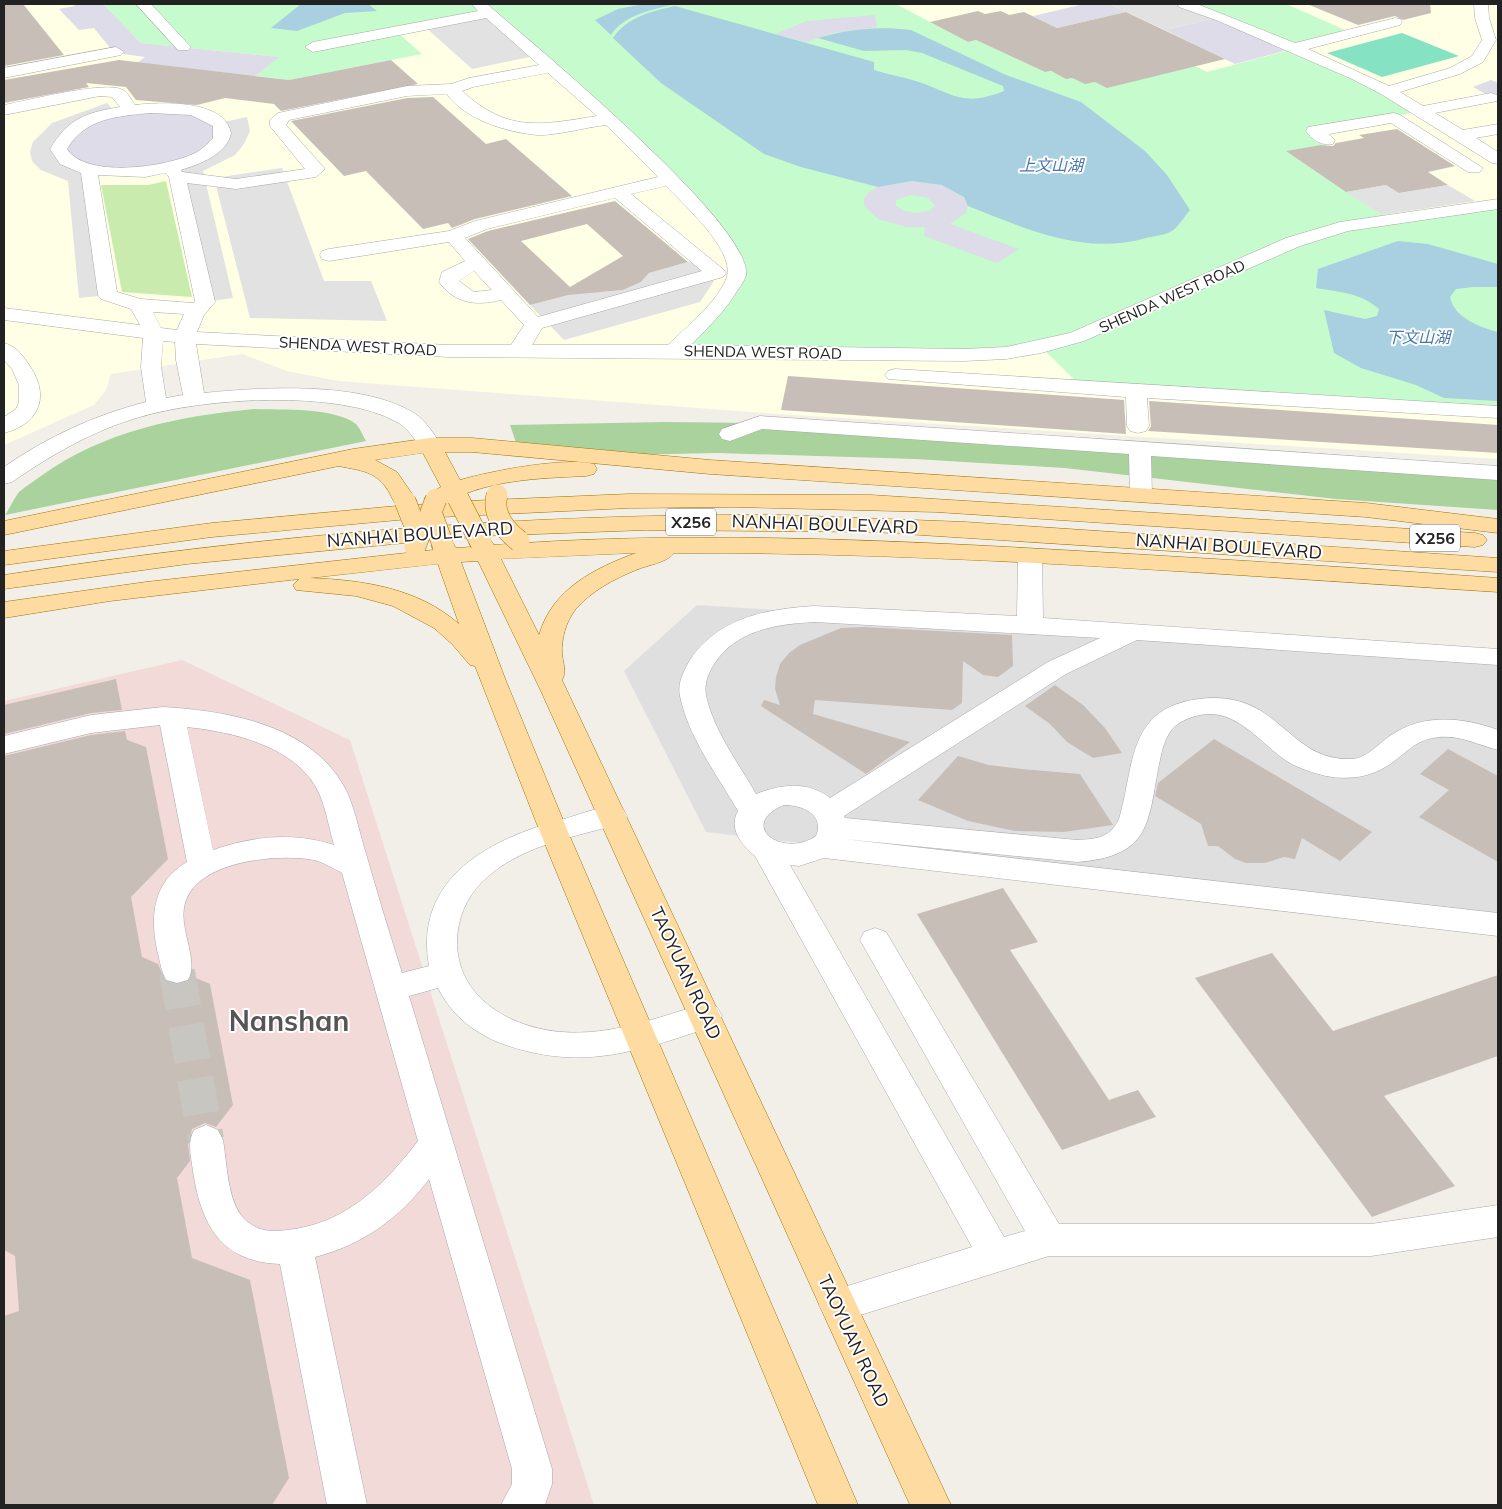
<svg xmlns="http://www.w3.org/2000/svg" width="1502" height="1509" viewBox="0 0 1502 1509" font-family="Mulish,'Noto Sans SC',sans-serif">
  <rect width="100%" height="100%" fill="#f2efe8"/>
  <polygon fill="#e0dfdf" points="697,605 1498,657 1498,925 706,832 624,671"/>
  <polygon fill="#f2dad8" points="182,660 350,740 594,1505 4,1505 4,701"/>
  <polygon fill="#feffe4" points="4,4 1498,4 1498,459 778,414 338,381 287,371 242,354 111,374 106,390 94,405 4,445"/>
  <polygon fill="#c9ecae" points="166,181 192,297 122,292 101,185 148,185"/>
  <g fill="#a9d29c">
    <path d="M254,409C281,410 334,407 356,424C360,428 363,436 366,441L5,515C10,508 14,498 19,492C26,486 34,481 41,476C103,431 180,416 254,409Z"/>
    <path d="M664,422C943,423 1220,447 1498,466V510L1336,499L1065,468L915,459L718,453L521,457L510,425Z"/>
  </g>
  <path fill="#c6fbcd" d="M103,4H896L968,42L976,40L1045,72C1063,68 1076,86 1095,82L1153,45L1207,72L1294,49L1221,17L1184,4H1286L1352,33L1296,48L1421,111L1312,132L1328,144L1287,151L1389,220L1498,204V412L1083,388L1041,347L1006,353L673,351L737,275L718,231L503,24L396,31L422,54L289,80L256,76L278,57L141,43Z"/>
  <polygon fill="#85e2c3" points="1402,33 1459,56 1382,77 1327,53"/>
  <g fill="#e2e2e2">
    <polygon points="1109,4 1184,4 1221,17 1165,30"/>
    <polygon points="488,13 539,55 472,69 423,25"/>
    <polygon points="107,103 116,113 89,171 108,295 79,298 68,181 41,170 32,161 30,152 33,142 52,123"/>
    <polygon points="247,117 250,131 244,144 235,155 203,171 233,298 205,302 177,176 184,164 219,123"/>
    <polygon points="282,168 324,281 371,281 387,321 250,318 214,178"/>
    <polygon points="1386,185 1400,193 1448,185 1475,201 1382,215 1346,192"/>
    <polygon points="692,261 714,281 700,302 564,340 530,305 580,291 602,292 623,290 641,282 649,273"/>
  </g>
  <g fill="#dddce8" fill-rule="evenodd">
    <polygon points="73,4 103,4 141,43 279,57 256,76 137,63 145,57 124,54 111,49 94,28 79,30 59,9 75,6"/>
    <polygon points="1084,4 1109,4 1126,12 1057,28 1033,16"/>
    <polygon points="875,15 877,28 833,33 806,42 775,34 807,21"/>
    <polygon points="1221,17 1295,48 1235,64 1165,30"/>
    <polygon points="1491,80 1498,83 1498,101 1473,87"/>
    <polygon points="151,108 211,117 219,143 169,168 77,167 61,141 77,127"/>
    <path d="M912,181L942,185L964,197L968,206L966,213L950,224L1019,249L997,263L924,236L925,227H907L878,219L864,206V199L869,192L878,187ZM910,195L928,198L935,206L929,211L917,213L904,211L896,206V200Z"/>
  </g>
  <g fill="#a8d0e0">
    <polygon points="301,4 368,4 377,11 345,13 297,31 271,28"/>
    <path d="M644,4L671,5C650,10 623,16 611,35L595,20L618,9Z"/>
    <path d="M675,6L874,62V70C889,75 904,77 919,82C956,95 963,107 1004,91L1003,86L922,53L906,50L864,51L818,38C849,29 879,26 911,30L1006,75L1081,102L1145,151L1167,175L1190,210C1184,217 1179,226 1172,231C1166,235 1154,236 1146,238C1083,256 1027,229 968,206L964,197L942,185L912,181L878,187L801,167L764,154L661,83L613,38C627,17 652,11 675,6Z"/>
    <path d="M1398,241L1428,244L1498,264V287H1473L1456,289L1450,297C1454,318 1480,327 1498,332V401L1444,398L1416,385L1361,368L1334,353L1324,310L1365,319L1377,316L1379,309C1361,293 1340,292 1316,288L1318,269Z"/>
  </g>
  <g fill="#c7bfb7" fill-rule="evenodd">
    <polygon points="4,4 23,4 64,55 4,66"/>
    <polygon points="1307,4 1430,4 1431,13 1403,20 1395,16 1358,25"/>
    <polygon points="978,11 985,14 1001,11 1009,15 1024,12 1057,28 1126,12 1225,59 1107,88 1095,82 1085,84 1072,78 1066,79 1051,71 1045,72 976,40 968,42 930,22"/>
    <polygon points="119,60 289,80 391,60 418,84 281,111 274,104 225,98 197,105 136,100 126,87 86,83 89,87 4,103 4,80"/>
    <polygon points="433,97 486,144 506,139 572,196 475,219 452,228 448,223 423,229 366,171 344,176 291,121 407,98"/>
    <polygon points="1397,129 1455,166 1428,172 1448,185 1399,193 1386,185 1346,192 1286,151 1321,145 1333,146 1336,143 1364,138 1359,135"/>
    <path d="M615,201L688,262L649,273L641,282L623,290L568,295L530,305L468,239L488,231ZM587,224L623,256L570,287L521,241Z"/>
    <polygon points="788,376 1124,400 1126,434 781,410"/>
    <polygon points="1149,401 1498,425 1498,453 1148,431 1151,426"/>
    <polygon points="864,627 1012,635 1013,666 998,677 983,675 963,661 962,703 952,710 815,700 813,714 910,742 866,774 761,706 764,700 780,705 775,689 776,677 780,664 789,653 800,645 841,628"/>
    <polygon points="116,679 122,710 91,713 4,734 4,705"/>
    <polygon points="1055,685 1083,705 1105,728 1122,753 1093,758 1067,742 1050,724 1025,706"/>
    <polygon points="125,731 127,740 146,747 168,859 131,897 142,957 158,964 166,982 177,985 188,982 191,976 210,984 233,1105 216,1127 205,1123 192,1129 188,1145 190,1161 177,1178 192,1258 250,1280 289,1478 272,1505 4,1505 4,1316 19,1311 15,1256 4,1250 4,756 91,735"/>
    <polygon points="1214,739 1372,832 1340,861 1302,838 1295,859 1284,857 1265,863 1246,863 1235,859 1218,846 1208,846 1201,824 1155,796 1158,783"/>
    <polygon points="1448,749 1498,776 1498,862 1419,817 1449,790 1420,774"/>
    <polygon points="958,756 989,765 1022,769 1080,774 1113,825 1064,832 1015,831 968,821 918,800"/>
    <polygon points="1003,888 1038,942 1010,950 1109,1100 1138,1090 1156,1117 1062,1150 917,914"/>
    <polygon points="1272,953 1333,1031 1498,975 1498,1056 1384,1096 1455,1186 1372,1217 1195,978"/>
  </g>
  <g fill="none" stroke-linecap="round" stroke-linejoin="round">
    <polyline stroke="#c8c6c0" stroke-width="28" stroke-dasharray="28 14" stroke-linecap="butt" points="177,971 177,973"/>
    <polyline stroke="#c8c6c0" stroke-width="36" stroke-dasharray="36 18" stroke-linecap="butt" points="177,972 206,1140"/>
    <defs>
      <g id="minor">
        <polygon points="136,4 151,4 188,44 191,47 188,50 178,50"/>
        <path d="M472,4H487C531,42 751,224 746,274C746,278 742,284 739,288C726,310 709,327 691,345L964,349L1006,347L1070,333L1286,238L1340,222L1498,199V209L1348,231L1300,246L1084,341L1041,353L1006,359L964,361L449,357L196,344L204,393C263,387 362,381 414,413C426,421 434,434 441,445L438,450L430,452L422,450C415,440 408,428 397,422C339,389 203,398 140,417C94,430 51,455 12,482L4,484V467C47,437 95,415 146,402L141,367L143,338L4,320V308L140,325L131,309L101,299L98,295L81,173L60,164L50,149C69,118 85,113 120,107L112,97L100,96L4,115V105C25,101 107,80 123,90C128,93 132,101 135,105C160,102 225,99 231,133C227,155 199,164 181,170L182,172L236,179L305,169L270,126V120L278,113L407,86L451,84L469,78L539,65L486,18L313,52L305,47L313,42L478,11ZM548,73L597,116C540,125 508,133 462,91L473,87ZM447,94C465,120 507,132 537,135C555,136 587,127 606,125L658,177L475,221L449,231L329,249L322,251L320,255L322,259L329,261L449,242L465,261L442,272L439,282C455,304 477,306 501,300L524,325L511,345H449L197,332L204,315L215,302L187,183L236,189L316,177L325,169L286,125L289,120L407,96ZM151,113L191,115L213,126V138C208,143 202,150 195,153C167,167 86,179 67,149C85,118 118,116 151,113ZM165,173L169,177L195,301L193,303L141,299L117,292L98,175L145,177ZM666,186C683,204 734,249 727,276C721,299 685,328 668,345H532L542,328L723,277L726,273L723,269L631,194ZM615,198L702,271L538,317L465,238L487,229ZM474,271L492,290L474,292L459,281ZM153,312L184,314L177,330L161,328ZM163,341L175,342L176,360L183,395L166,398L161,367Z"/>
        <polygon points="1177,4 1197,4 1295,43 1395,18 1400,19 1402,22 1400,25 1308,49 1389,86 1450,68 1472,56 1482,40 1475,18 1474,4 1488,4 1489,18 1496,40 1483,62 1460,74 1400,92 1423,106 1491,93 1497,95 1497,101 1435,113 1463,130 1498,124 1498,134 1476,138 1498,152 1498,164 1492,163 1381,94 1352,79 1216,20 1179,7"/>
        <polygon points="116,47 124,52 121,55 4,78 4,68"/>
        <path d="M1394,113L1400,115L1483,168L1480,172H1468L1391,123L1329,134L1335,140L1333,144C1322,146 1312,140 1306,131L1308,127L1314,126Z"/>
        <path d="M4,343C15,346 21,353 27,362C50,392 43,423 4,433V417L16,409L19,402V385L12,369L4,360Z"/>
        <polygon points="895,369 1498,406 1498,418 1147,398 1149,426 1146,431 1138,433 1130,431 1127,426 1126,397 888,379 885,375 888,371"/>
        <polygon points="760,416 1498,466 1498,480 1151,456 1152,495 1149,500 1141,502 1133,500 1130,495 1129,454 762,429 730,441 722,439 719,434 722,429"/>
        <path d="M1030,550L1038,552L1042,557L1043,618L1498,649V665L1137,640L1066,674L844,816L845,818L1077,840C1097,839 1110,838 1119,819C1135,764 1127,708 1199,699C1220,696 1242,699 1261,711C1293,731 1308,760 1351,759C1366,759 1378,744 1390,736C1422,713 1463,717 1498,730V750C1474,744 1456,732 1429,739C1416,742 1407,751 1397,759C1376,776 1353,781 1326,776C1310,772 1294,767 1281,757C1248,731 1225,698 1179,723C1168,730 1164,743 1161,755C1147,818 1156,856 1077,862L844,839L1498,913V936L824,858L799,866L790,865L1004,1237L1025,1231L860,940L864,932L875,928L886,932L1059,1224H1371L1498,1205V1237L1371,1256H1049L838,1322L825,1317L819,1305L825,1293L972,1247L755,856C742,845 728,829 738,811C718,776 688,737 680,696C677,684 684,670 690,660C718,618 766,609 814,606L1017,616L1018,557L1022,552ZM814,622L1100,638L1048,662L830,798C808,781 781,784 756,794C739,764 713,730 706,695C704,685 708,674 713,666C734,630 777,624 814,622ZM784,805C802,805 825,814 816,836C783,859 736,825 784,805Z"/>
        <path d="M163,707C229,711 314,725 347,792C356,812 360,836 367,857C378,896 390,935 402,973L429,966C413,877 492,838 564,819C582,814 605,803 623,809L627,816L623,823C575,837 519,845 482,882C466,898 458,918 457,940C456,998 511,1028 562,1032C611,1036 660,1017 706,1003L717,1007L722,1016L717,1025C642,1050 584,1072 506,1045C476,1035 452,1016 438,988L409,996L552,1469V1484L545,1505H501L512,1484V1469L429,1179C400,1218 362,1245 315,1257L367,1505H327L280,1264C221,1262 201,1225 193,1171C191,1156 187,1143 194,1130L206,1125L218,1130L223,1140C227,1163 227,1194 240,1214C252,1230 269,1233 287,1230C346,1224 384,1185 418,1141L342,873C333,868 323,862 314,860C277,853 191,861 184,908C180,932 199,960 188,980L177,983L166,980C161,970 160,961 157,950C150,915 153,882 187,862L160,725L91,733L4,754V736L91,715ZM187,727C233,732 297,746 319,793C326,809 329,828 334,845C294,832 253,836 213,850Z"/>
      </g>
      <g id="major">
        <path d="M430,438H472L710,460L1366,503L1498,519V533L1366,517L710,474L472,452H445L460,480C491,471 563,457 594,464L597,469L594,474L586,476C546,478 505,479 467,493L469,498L467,501L629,494L871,495L1475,533L1483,535L1487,540L1483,545L1475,547L936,512L734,507L629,508L420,518L212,537L4,565V551L212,523L397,506C392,500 390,492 385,486C373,470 356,470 339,466L4,535V521L353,449ZM423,453L441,487L428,494L424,499L428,504L414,505L417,501L397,472L375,460Z"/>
        <path d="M784,515L965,522L1498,558V572L874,532L646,530L483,536L489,538L494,545C665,532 838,538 1009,547C1172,556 1335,566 1498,578V592C1224,575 949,552 674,553C667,563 647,565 636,570C614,579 591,591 575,610C566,622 561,639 562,654C563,663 567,672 562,680L951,1505H910L540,689L478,561L461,562L506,681L568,832L858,1505H818L540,832L475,666L470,665L452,644L434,628L393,606L356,596L296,590L293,585L299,579L110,601L4,618V602L146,582L433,550L431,545L436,540L187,564L4,589V575C262,535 522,513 784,515ZM477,537L473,538L469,543L471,547L456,548L451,540L447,539ZM636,553C595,568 552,589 539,635L501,559ZM438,564L459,624C418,588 363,580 310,578Z"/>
      </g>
    </defs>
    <use href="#minor" stroke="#a9a9a9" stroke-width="1"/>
    <use href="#major" stroke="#9f7300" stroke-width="1"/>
    <use href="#minor" fill="#fff" fill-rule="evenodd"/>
    <use href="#major" fill="#fedba1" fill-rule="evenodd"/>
    <defs>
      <g id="major-bridge">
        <path d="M497,495C492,514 505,530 519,541"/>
        <polyline points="458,498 481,543"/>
        <polyline points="436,499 431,512 443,545"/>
        <polyline points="405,501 419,536 415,547"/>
      </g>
    </defs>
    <use href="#major-bridge" stroke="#9f7300" stroke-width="22" stroke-linecap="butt"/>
    <use href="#major-bridge" stroke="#fedba1" stroke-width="21"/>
  </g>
  <g text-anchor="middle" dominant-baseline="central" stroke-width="4" stroke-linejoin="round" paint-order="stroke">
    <g font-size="15" fill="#222" stroke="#fff">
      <text transform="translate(1172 296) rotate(-24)">SHENDA WEST ROAD</text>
      <text transform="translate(358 346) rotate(3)">SHENDA WEST ROAD</text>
      <text transform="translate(763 352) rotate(1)">SHENDA WEST ROAD</text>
    </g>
    <g font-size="16" font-style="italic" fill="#4775ae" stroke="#fff">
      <text x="1051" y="165">上文山湖</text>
      <text x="1418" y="337">下文山湖</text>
    </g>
    <g fill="#fff" stroke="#646464" stroke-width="1">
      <rect x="666" y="508.5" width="50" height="27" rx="4"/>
      <rect x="1410" y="524.5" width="50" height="27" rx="4"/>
    </g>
    <g font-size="16" font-weight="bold" fill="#222">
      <text x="691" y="522">X256</text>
      <text x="1435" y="538">X256</text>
    </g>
    <g font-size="18" fill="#222" stroke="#fff">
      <text transform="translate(825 524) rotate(2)">NANHAI BOULEVARD</text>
      <text transform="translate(420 534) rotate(-4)">NANHAI BOULEVARD</text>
      <text transform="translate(1229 546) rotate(4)">NANHAI BOULEVARD</text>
      <text transform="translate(686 973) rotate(65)">TAOYUAN ROAD</text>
      <text transform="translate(854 1341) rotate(65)">TAOYUAN ROAD</text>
    </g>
    <g font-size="28" font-weight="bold" fill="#555" stroke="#fff">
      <text x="289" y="1020">Nanshan</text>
    </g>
  </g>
  <rect width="1502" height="1509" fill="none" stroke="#222222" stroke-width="10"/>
</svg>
